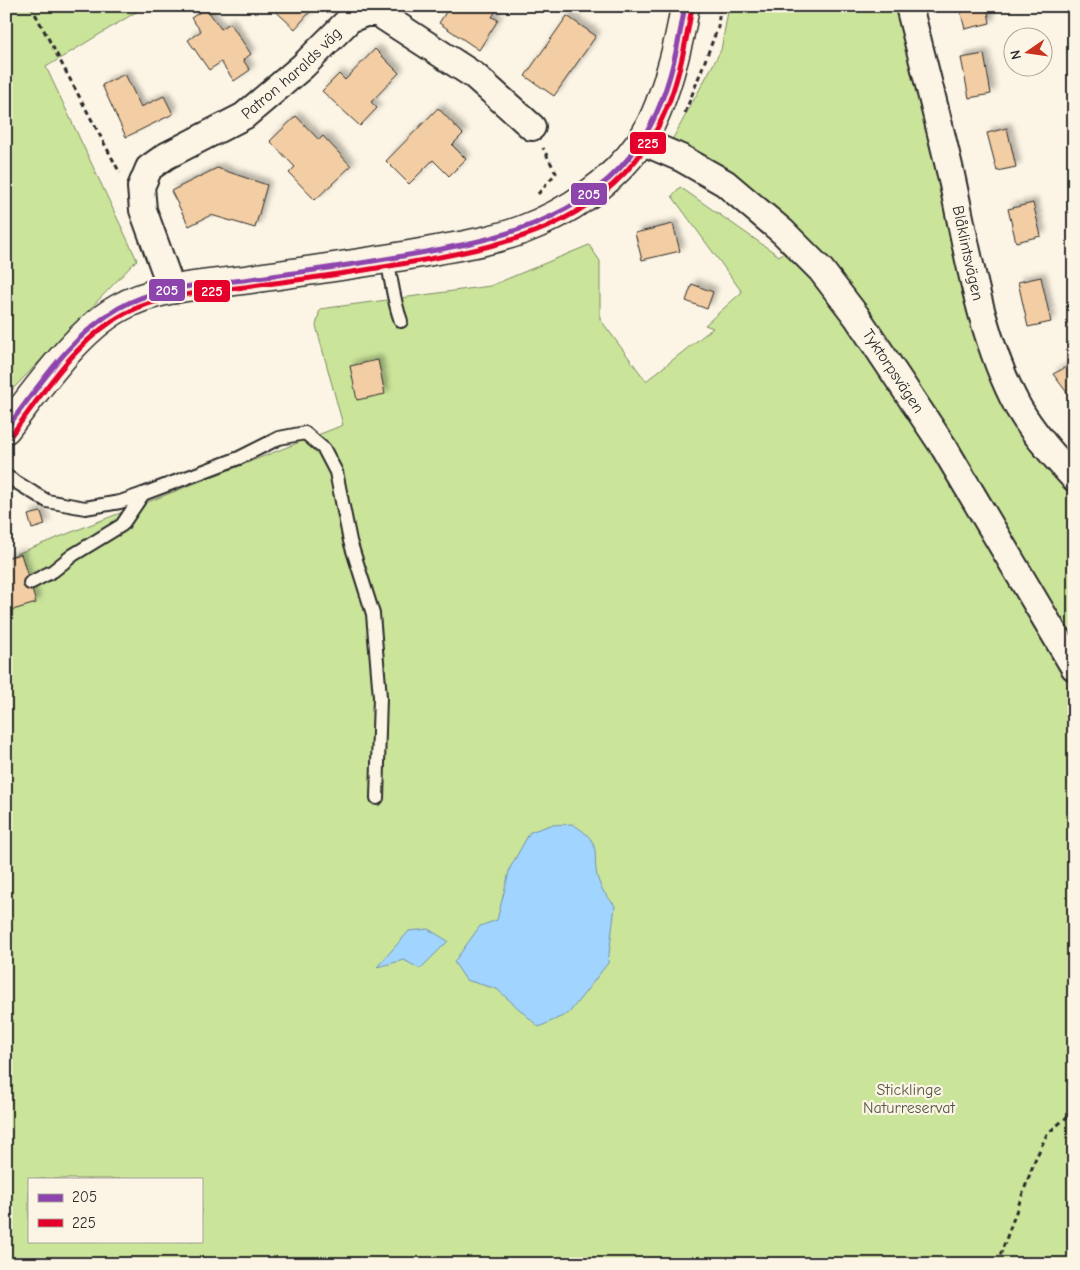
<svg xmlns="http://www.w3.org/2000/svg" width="1080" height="1270" viewBox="0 0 1080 1270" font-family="'Comic Neue',sans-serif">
  <defs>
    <filter id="shadow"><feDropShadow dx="4.5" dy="-4.5" stdDeviation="2.5" flood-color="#0004"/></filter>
  </defs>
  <rect width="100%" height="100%" fill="#fcf5e5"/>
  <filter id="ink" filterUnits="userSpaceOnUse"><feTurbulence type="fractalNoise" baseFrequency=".02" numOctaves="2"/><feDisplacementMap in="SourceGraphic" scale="10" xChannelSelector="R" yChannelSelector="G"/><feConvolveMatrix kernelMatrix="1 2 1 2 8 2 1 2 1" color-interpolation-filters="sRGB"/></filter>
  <g filter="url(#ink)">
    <g fill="#cae49a" stroke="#7a8862" fill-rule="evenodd">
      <polygon points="6,6 146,6 46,67 137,260 6,396"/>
      <path d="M729,6H898L1020,428L1074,494V1264H6V558L343,425L316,326L320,309L490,286L589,245L600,261V319L646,381L713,328L705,325L742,292L672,196L680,187L779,256L786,249L672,140L721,50ZM29,1179H201V1241H29Z"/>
    </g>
    <g fill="#a1d5ff" stroke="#7291aa">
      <path d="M572,824C609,845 587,857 601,887C604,894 611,900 615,906L608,963L569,1013L539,1027L497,989L466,980L454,962L480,926L497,920L510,868L530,832L551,825Z"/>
      <polygon points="428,929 448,941 420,969 404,960 377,967 409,931"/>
    </g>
    <g fill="#f3cda3" stroke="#2b2b2b" filter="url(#shadow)">
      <polygon points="270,6 315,6 295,29"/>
      <polygon points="450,6 499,6 492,17 498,20 479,50 439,23"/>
      <polygon points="959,6 987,6 990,23 965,29"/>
      <polygon points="206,8 221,29 230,23 251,54 243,60 250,70 234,81 221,62 209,70 188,40 201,31 191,18"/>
      <polygon points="567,16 596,36 554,96 525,76"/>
      <polygon points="375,49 399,73 371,102 377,108 360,126 322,91 339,74 345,80"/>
      <polygon points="984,54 991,94 969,98 961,58"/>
      <polygon points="125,74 141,107 164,96 173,114 126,137 102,85"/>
      <polygon points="438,108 463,134 452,145 466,159 449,176 433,160 409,184 386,161"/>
      <polygon points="296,116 319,140 323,136 351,166 315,200 289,173 295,167 270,141"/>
      <polygon points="1007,128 1016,167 997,171 987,133"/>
      <polygon points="217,168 267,185 255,228 211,215 189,226 171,191"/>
      <polygon points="1033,203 1041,236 1016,242 1008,209"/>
      <polygon points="673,224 680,251 642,260 635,233"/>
      <polygon points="1041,277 1051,322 1028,327 1018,282"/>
      <polygon points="692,284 713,292 707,309 686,301"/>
      <polygon points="378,360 385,394 357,400 350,366"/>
      <polygon points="1074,363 1074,402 1053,374"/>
      <polygon points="41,512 45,525 32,529 28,515"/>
      <polygon points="21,554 36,603 6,612 6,558"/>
    </g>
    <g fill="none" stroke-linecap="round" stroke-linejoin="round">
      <defs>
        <g id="service">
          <path d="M387,260C392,281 393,300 401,321"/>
          <polyline points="6,476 47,501 85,508 120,502 143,494 239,458 279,438 305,433 324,449 336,472 350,541 373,614 380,697 377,798"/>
          <polyline points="30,583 53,571 73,555 122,525 143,494"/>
        </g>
        <g id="minor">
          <path id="s1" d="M909,6C923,62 938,119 951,175C968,252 980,336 1018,407C1033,433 1053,455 1074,478"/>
          <path id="s2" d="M641,141L681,158L725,183L783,232L821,270L857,317L945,449L1074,667"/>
          <path id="s3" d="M172,290L143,210L141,187L149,168L166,156L244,116L303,66L350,19L365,13H378L475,76L532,127"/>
        </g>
        <path id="tertiary" d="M6,429C37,390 76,332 119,308C157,286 208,285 251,279C313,270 375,262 437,250C465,245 495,240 522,230C567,213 612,183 640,143C663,109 679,46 685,6"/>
      </defs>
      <use href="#service" stroke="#2b2b2b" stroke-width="16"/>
      <use href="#minor" stroke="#2b2b2b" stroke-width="30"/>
      <use href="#tertiary" stroke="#2b2b2b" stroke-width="31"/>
      <g stroke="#2b2b2b" stroke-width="3" stroke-dasharray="5 4" stroke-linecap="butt">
        <polyline points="31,6 120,173"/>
        <polyline points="685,113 718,27 720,6"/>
        <polyline points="538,194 556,173 543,148"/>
        <polyline points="997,1264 1035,1160 1047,1134 1074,1111"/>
      </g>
      <use href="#service" stroke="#fcf5e5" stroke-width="12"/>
      <use href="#minor" stroke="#fcf5e5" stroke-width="26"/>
      <use href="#tertiary" stroke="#fcf5e5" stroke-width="28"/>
      <defs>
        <path id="bus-1" d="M6,429C39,386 71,335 119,308C159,285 207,285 251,279C302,272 352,265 403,256C490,241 586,223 640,143C667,103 677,52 685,6"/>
        <path id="bus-2" d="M12,434C44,392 77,338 126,313C167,292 214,292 259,285C314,278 369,270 424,260C511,244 591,225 645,148C674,108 684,54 692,7"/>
      </defs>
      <use href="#bus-1" stroke="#fcf5e5" stroke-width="9"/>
      <use href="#bus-2" stroke="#fcf5e5" stroke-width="9"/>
      <use href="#bus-1" stroke="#8e44ad" stroke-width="5"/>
      <use href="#bus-2" stroke="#e4002b" stroke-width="5"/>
    </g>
  </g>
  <g text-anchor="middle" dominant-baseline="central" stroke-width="4.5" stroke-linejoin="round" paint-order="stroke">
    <g font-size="16" fill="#2b2b2b" stroke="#fcf5e5">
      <text stroke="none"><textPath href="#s3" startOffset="301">Patron haralds väg</textPath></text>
      <text stroke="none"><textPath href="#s1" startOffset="254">Blåklintsvägen</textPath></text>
      <text stroke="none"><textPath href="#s2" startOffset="348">Tyktorpsvägen</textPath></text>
    </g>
    <g font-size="16" fill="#535947" stroke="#fcf5e5">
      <text x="909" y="1090">Sticklinge<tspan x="909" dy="18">Naturreservat</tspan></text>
    </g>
  </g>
  <g stroke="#fcf5e5" stroke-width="2">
    <rect x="629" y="131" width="38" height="24" rx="5" fill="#e4002b"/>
    <rect x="570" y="182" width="38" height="24" rx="5" fill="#8e44ad"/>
    <rect x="148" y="278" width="38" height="24" rx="5" fill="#8e44ad"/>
    <rect x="193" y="279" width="38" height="24" rx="5" fill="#e4002b"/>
  </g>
  <g font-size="14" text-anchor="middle" font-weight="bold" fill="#fff">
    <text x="648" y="148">225</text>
    <text x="589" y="199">205</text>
    <text x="167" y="295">205</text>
    <text x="212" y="296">225</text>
  </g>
  <rect width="1080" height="1270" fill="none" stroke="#fcf5e5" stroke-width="25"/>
  <rect x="12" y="12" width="1055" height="1245" fill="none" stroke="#2b2b2b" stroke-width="2" filter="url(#ink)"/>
  <rect x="28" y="1178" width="175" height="65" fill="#fcf5e5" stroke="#a8a49b"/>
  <rect x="38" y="1194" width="25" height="8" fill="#8e44ad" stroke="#a8a49b"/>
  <text x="72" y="1202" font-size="15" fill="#2b2b2b">205</text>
  <rect x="38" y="1219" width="25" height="8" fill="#e4002b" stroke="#a8a49b"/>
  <text x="72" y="1228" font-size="15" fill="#2b2b2b">225</text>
  <g transform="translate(1028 52) rotate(257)"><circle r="24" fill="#fcf5e5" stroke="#a8a49b"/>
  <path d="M0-4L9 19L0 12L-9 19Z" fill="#c8321e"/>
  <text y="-8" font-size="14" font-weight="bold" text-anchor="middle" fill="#2b2b2b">N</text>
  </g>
</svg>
